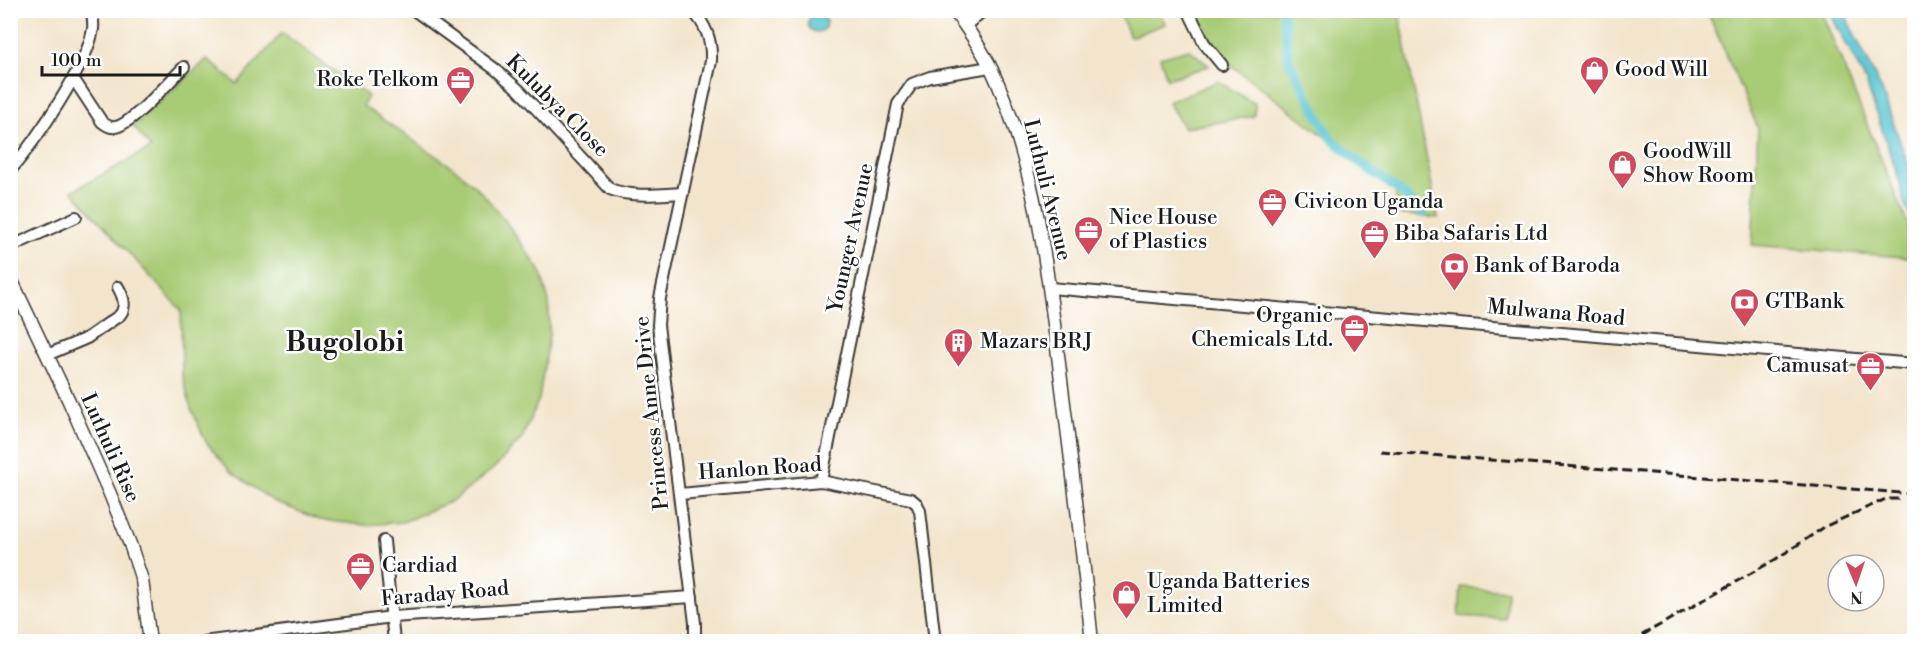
<svg xmlns="http://www.w3.org/2000/svg" width="1925" height="652" viewBox="0 0 1925 652" font-family="'Libre Bodoni',serif">
  <rect width="100%" height="100%" fill="#fff"/>
  <filter id="ink" filterUnits="userSpaceOnUse"><feTurbulence type="fractalNoise" baseFrequency=".0167" numOctaves="2"/><feDisplacementMap in="SourceGraphic" scale="12" xChannelSelector="R" yChannelSelector="G"/><feConvolveMatrix kernelMatrix="1 2 1 2 8 2 1 2 1" color-interpolation-filters="sRGB"/></filter>
  <filter id="wash" filterUnits="userSpaceOnUse"><feTurbulence type="fractalNoise" baseFrequency=".008" numOctaves="4" result="noise"/><feDisplacementMap in="SourceGraphic" scale="24" xChannelSelector="R" yChannelSelector="G"/><feGaussianBlur stdDeviation="1.35" result="paint"/><feColorMatrix in="noise" values="0 0 0 0 0 0 0 0 0 0 0 0 0 0 0 0 0 1.4 0 .05"/><feComposite in="paint" operator="in"/></filter>
  <g filter="url(#wash)">
    <rect width="100%" height="100%" fill="#f3e5cc"/>
    <g fill="#a8cb74" stroke="#627448" stroke-width="1.5">
      <polygon points="1135,11 1160,11 1165,24 1130,37 1121,16"/>
      <polygon points="1196,11 1399,11 1438,218 1396,214 1396,191 1227,62 1219,47 1211,41"/>
      <polygon points="1707,11 1821,11 1914,240 1914,258 1752,245 1758,128"/>
      <polygon points="282,33 368,96 363,106 458,171 482,193 504,219 540,270 549,302 549,335 539,399 522,438 494,468 454,500 403,522 365,525 320,520 273,501 230,471 206,442 191,408 182,375 181,310 72,191 151,148 133,126 207,59 237,84"/>
      <polygon points="1189,49 1209,66 1167,79 1160,57"/>
      <polygon points="1218,81 1255,104 1254,116 1184,128 1168,102"/>
      <polygon points="1461,587 1507,591 1505,619 1459,616"/>
    </g>
    <g fill="#59c5d1" stroke="#3a7076" stroke-width="1.5">
      <polygon points="1829,11 1843,11 1881,88 1907,161 1914,185 1914,224 1903,200 1900,183 1866,82"/>
      <circle cx="817" cy="23" r="9"/>
    </g>
    <g fill="none" stroke-linecap="round" stroke-linejoin="round">
      <polyline stroke="#59c5d1" stroke-width="9" points="1283,10 1289,61 1329,136 1355,159 1405,195 1423,214"/>
    </g>
  </g>
  <g filter="url(#ink)">
    <g fill="none" stroke-linecap="round" stroke-linejoin="round">
      <defs>
        <g id="minor">
          <path d="M414,10L495,69L519,90L610,189C632,198 660,194 683,193"/>
          <path d="M692,10C706,25 712,40 711,61L660,298L658,325L695,623V642"/>
          <polyline points="1188,10 1204,43 1222,65"/>
          <polyline points="965,26 984,10"/>
          <path d="M73,78L102,122C106,125 110,128 115,127C130,126 171,80 184,67"/>
          <path d="M10,171C35,141 87,67 93,29C94,23 92,16 92,10"/>
          <polyline points="10,247 76,217"/>
          <polyline points="1050,288 1914,364"/>
          <path d="M47,355L87,338L120,315C127,306 123,296 118,287"/>
          <polyline points="821,481 898,104 912,84 930,77 990,67"/>
          <polyline points="680,494 821,481 911,499 917,504 920,511 935,642"/>
          <polyline points="384,541 394,642"/>
          <polyline points="203,642 392,617 692,597"/>
        </g>
        <g id="tertiary">
          <path d="M954,10C967,28 981,48 991,68C1037,166 1048,275 1061,380C1072,467 1083,554 1092,642"/>
          <polyline points="10,277 69,401 110,494 130,544 142,580 150,642"/>
        </g>
      </defs>
      <use href="#minor" stroke="#3c3a36" stroke-width="14"/>
      <use href="#tertiary" stroke="#3c3a36" stroke-width="15"/>
      <use href="#minor" stroke="#fff" stroke-width="10"/>
      <use href="#tertiary" stroke="#fff" stroke-width="12"/>
      <g stroke="#1c1c1c" stroke-width="3" stroke-dasharray="9 4.5" stroke-linecap="butt">
        <polyline points="1380,451 1914,494"/>
        <polyline points="1630,642 1776,559 1826,526 1886,499 1900,499"/>
      </g>
    </g>
  </g>
  <defs>
    <symbol id="shop-pin" viewBox="-11 -11 22 30"><path d="M0 17L-7.5 6A9.5 9.5 0 1 1 7.5 6Z" fill="#d1495b" stroke="#fff"/><path d="M-5-2.5h2.3a2.7 3.5 0 0 1 5.4 0H5L5.5 6h-11ZM-1.5-2.5h3a1.5 2.3 0 0 0-3 0Z" fill="#fff"/></symbol>
    <symbol id="office-pin" viewBox="-11 -11 22 30"><path d="M0 17L-7.5 6A9.5 9.5 0 1 1 7.5 6Z" fill="#d1495b" stroke="#fff"/><path d="M-6-3h4V-5.5h4V-3h4V5H-6ZM-1-4.5V-3h2v-1.5ZM-6 0V1H6V0Z" fill="#fff"/></symbol>
    <symbol id="bank-pin" viewBox="-11 -11 22 30"><path d="M0 17L-7.5 6A9.5 9.5 0 1 1 7.5 6Z" fill="#d1495b" stroke="#fff"/><path d="M-6-4H6V4H-6ZM0-2.3a2.3 2.3 0 1 0 0 4.6a2.3 2.3 0 1 0 0-4.6Z" fill="#fff"/></symbol>
    <symbol id="building-pin" viewBox="-11 -11 22 30"><path d="M0 17L-7.5 6A9.5 9.5 0 1 1 7.5 6Z" fill="#d1495b" stroke="#fff"/><path d="M-4-6H4V6H1V3H-1V6H-4ZM-2.5-4.3h1.7v1.8h-1.7ZM.8-4.3h1.7v1.8H.8ZM-2.5-1h1.7V.8h-1.7ZM.8-1h1.7V.8H.8Z" fill="#fff"/></symbol>
  </defs>
  <g fill-rule="evenodd">
    <use href="#shop-pin" x="1578" y="54" width="33" height="45"/>
    <use href="#office-pin" x="444" y="64" width="33" height="45"/>
    <use href="#shop-pin" x="1606" y="148" width="33" height="45"/>
    <use href="#office-pin" x="1256" y="186" width="33" height="45"/>
    <use href="#office-pin" x="1072" y="214" width="33" height="45"/>
    <use href="#office-pin" x="1358" y="218" width="33" height="45"/>
    <use href="#bank-pin" x="1438" y="250" width="33" height="45"/>
    <use href="#bank-pin" x="1728" y="286" width="33" height="45"/>
    <use href="#office-pin" x="1338" y="312" width="33" height="45"/>
    <use href="#building-pin" x="942" y="326" width="33" height="45"/>
    <use href="#office-pin" x="1854" y="350" width="33" height="45"/>
    <use href="#office-pin" x="344" y="550" width="33" height="45"/>
    <use href="#shop-pin" x="1110" y="578" width="33" height="45"/>
  </g>
  <g text-anchor="middle" dominant-baseline="central" stroke-width="5" stroke-linejoin="round" paint-order="stroke">
    <g font-size="21" fill="#1c1c1c" stroke="#fff" text-anchor="start">
      <text x="1615" y="70">Good Will</text>
      <text x="439" y="80" text-anchor="end">Roke Telkom</text>
      <text x="1643" y="152">GoodWill<tspan x="1643" dy="24">Show Room</tspan></text>
      <text x="1294" y="202">Civicon Uganda</text>
      <text x="1109" y="218">Nice House<tspan x="1109" dy="24">of Plastics</tspan></text>
      <text x="1395" y="234">Biba Safaris Ltd</text>
      <text x="1475" y="266">Bank of Baroda</text>
      <text x="1765" y="302">GTBank</text>
      <text x="1333" y="316" text-anchor="end">Organic<tspan x="1333" dy="24">Chemicals Ltd.</tspan></text>
      <text x="980" y="342">Mazars BRJ</text>
      <text x="1849" y="366" text-anchor="end">Camusat</text>
      <text x="382" y="566">Cardiad</text>
      <text x="1147" y="582">Uganda Batteries<tspan x="1147" dy="24">Limited</tspan></text>
    </g>
    <g font-size="21" fill="#1c1c1c" stroke="#fff">
      <text transform="translate(557 106) rotate(45)">Kulubya Close</text>
      <text transform="translate(1047 190) rotate(76)">Luthuli Avenue</text>
      <text transform="translate(851 238) rotate(-78)">Younger Avenue</text>
      <text transform="translate(1556 313) rotate(5)">Mulwana Road</text>
      <text transform="translate(652 413) rotate(-96)">Princess Anne Drive</text>
      <text transform="translate(110 448) rotate(66)">Luthuli Rise</text>
      <text transform="translate(760 469) rotate(-4)">Hanlon Road</text>
      <text transform="translate(445 594) rotate(-5)">Faraday Road</text>
    </g>
    <g font-size="27" font-weight="bold" fill="#1c1c1c" stroke="#fff">
      <text x="345" y="343">Bugolobi</text>
    </g>
  </g>
  <rect width="1925" height="652" fill="none" stroke="#fff" stroke-width="36"/>
  <g transform="translate(1856 583) rotate(178)"><circle r="28" fill="#ffffff" stroke="#a4a4a4" stroke-width="1.5"/>
  <path d="M0-4.5L10 22L0 15L-10 22Z" fill="#d1495b"/>
  <text y="-9" font-size="16" font-weight="bold" text-anchor="middle" fill="#1c1c1c">N</text>
  </g>
  <path d="M42 66v9h138v-9" fill="none" stroke="#1c1c1c" stroke-width="3"/>
  <text x="51" y="66" font-size="18" fill="#1c1c1c" stroke="#ffffff" stroke-width="4.5" paint-order="stroke">100 m</text>
</svg>
